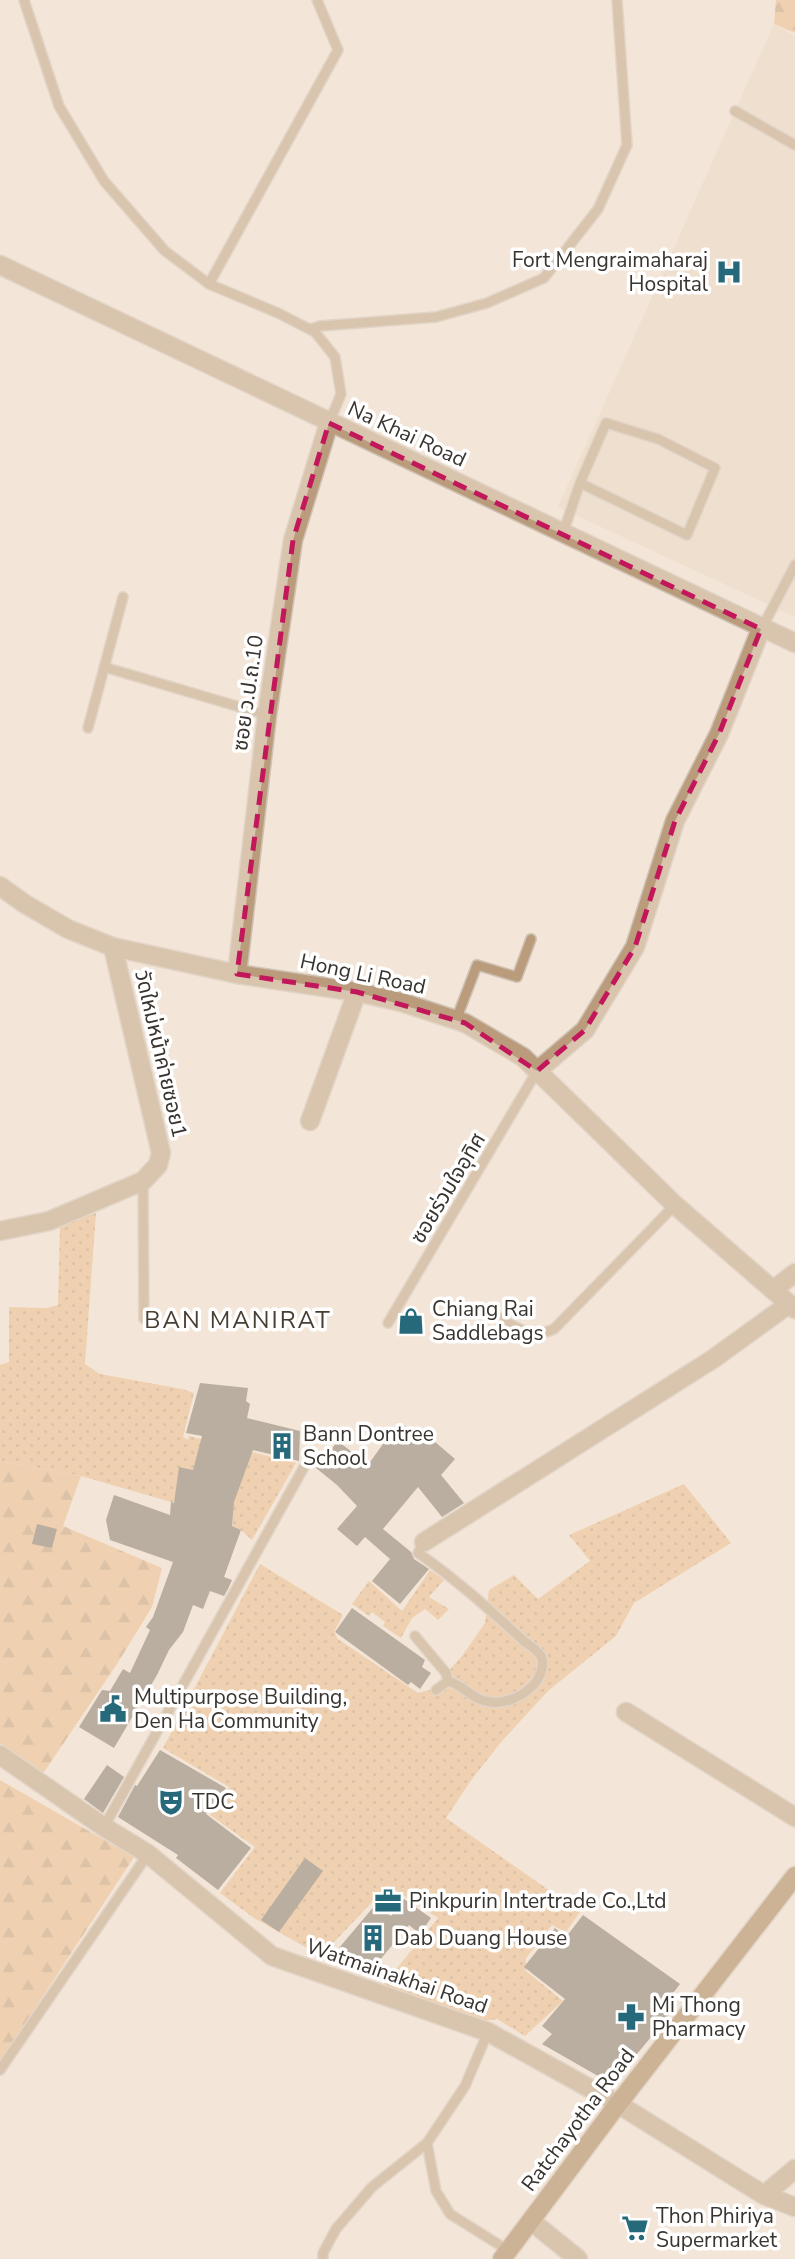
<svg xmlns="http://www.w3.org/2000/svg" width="795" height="2259" viewBox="0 0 795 2259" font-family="'Nunito Sans','Noto Sans Thai',sans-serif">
  <defs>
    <pattern id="grass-dots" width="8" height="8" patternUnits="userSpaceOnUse" patternTransform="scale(1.75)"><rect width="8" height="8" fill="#ecb983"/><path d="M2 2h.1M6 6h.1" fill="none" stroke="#c0976c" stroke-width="1.8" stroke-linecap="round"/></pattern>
    <pattern id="forest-firs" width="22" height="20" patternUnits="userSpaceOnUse" patternTransform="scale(1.75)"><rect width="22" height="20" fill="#ecb983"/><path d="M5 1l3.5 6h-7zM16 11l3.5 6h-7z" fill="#c0976c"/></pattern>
  </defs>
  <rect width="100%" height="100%" fill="#f3e5d7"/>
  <polygon fill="#ebd8c5" points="774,24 795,36 795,617 558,507"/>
  <g fill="url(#grass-dots)">
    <polygon points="96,1213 85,1364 100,1374 182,1389 194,1393 183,1437 188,1440 189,1436 296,1463 252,1540 241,1530 232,1526 233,1510 171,1502 81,1476 0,1461 0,1365 9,1362 9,1307 47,1308 58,1305 60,1224"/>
    <polygon points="684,1484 731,1543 634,1603 616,1636 548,1691 502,1741 472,1779 446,1818 580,1912 566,1932 552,1925 526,1958 526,1971 563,2001 525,2036 497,2019 479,2022 383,1985 438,1918 388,1885 321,1956 254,1918 220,1893 255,1847 210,1815 229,1787 163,1748 260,1564 343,1615 334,1632 338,1639 418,1693 432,1689 462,1656 485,1623 489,1590 514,1575 538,1599 590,1561 569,1535"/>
    <polygon points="430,1570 444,1580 429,1597 449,1609 438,1620 425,1609 412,1618 401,1638 383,1626 385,1622 372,1612 369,1616 352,1604 369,1581 402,1611"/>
  </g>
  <g fill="url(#forest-firs)">
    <polygon points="776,0 795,0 795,33 774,24"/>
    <polygon points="0,1461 81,1476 63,1526 162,1568 152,1607 117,1664 42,1775 0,1744"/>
    <polygon points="0,1780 134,1857 0,2062"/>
  </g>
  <g fill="#776b5e">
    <polygon points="200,1383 248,1388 246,1401 250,1404 247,1418 300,1431 299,1461 253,1450 234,1502 232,1526 241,1530 224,1577 232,1580 228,1589 224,1596 210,1591 203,1609 193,1605 183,1632 169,1650 157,1675 114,1748 79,1727 102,1690 110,1691 123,1669 130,1673 150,1630 146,1627 153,1617 173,1562 110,1540 106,1520 114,1495 170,1515 171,1502 174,1503 179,1467 193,1470 202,1436 186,1433"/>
    <polygon points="398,1423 427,1435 455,1459 441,1475 464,1503 442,1517 418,1487 383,1529 411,1552 414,1559 429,1569 400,1604 372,1581 390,1559 365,1537 357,1546 337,1529 357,1506 337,1485 316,1468 338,1441 368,1465"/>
    <polygon points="37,1524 57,1529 52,1548 32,1544"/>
    <polygon points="352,1608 425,1660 422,1667 431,1673 420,1689 411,1682 408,1685 335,1632"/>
    <polygon points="160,1750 226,1788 206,1814 251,1848 218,1890 176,1858 178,1855 118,1817 135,1785 137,1786"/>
    <polygon points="107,1765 124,1777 103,1813 84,1799"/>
    <polygon points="305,1858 323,1871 279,1932 261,1920"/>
    <polygon points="404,1899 431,1918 420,1934 409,1925 369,1973 339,1948 376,1904 391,1916"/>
    <polygon points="583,1915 680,1984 667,2001 676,2007 612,2084 542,2044 552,2034 542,2026 565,1999 524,1967 555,1928 566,1937"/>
  </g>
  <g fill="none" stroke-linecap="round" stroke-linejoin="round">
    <defs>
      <g id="service">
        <polyline points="24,0 59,106 104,181 165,251 209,284 278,313 315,332 335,357 341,394 329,423"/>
        <polyline points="735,111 795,145"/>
        <polyline points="209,284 338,50 317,0"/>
        <polyline points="310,329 320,326 436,317 487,303 544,278 598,209 627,145 617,0"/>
        <polyline points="563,533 580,483 583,476 606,423 658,439 715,468 687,535 580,483"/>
        <polyline points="762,628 795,565"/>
        <polyline points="104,667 267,715"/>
        <polyline points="88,728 123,597"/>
        <polyline points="456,1020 477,965 517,977 531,939"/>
        <polyline points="143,1181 144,1319"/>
        <path d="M494,1315C515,1326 530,1340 554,1329L675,1205"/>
        <polyline points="388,1323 537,1071"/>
        <path d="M424,1542L418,1553C456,1579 491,1611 525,1642C530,1646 538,1650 541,1656C546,1667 538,1682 529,1689C519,1698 503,1704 490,1702C473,1701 464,1685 448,1681L436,1690"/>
        <polyline points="415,1636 446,1673 448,1681"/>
        <polyline points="104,1827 304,1467"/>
        <polyline points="0,2070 148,1854"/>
        <polyline points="427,2143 436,2191 450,2214 509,2251"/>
        <polyline points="323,2259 323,2253 336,2229 372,2187 427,2143 465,2086 488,2032"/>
      </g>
      <g id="minor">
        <polyline points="0,265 795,643"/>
        <polyline points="237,974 267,715 293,540 329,423"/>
        <polyline points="537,1071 585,1030 635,947 675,821 719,734 761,629"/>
        <polyline points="310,1121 357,992"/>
        <polyline points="0,1231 49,1221 143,1181 158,1165 161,1153 113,947"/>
        <polyline points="773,1290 795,1273"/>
        <polyline points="424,1542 713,1359 789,1304"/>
        <polyline points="626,1712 795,1817"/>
        <polyline points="0,1755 104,1827 148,1854 272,1956 488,2032 618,2104 764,2195 795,2207"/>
        <polyline points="764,2195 795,2169"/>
        <polyline points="531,2221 578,2259"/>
      </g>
      <polyline id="tertiary" points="0,886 25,904 68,929 113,947 237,974 357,992 401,1002 465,1023 523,1057 675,1205 795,1309"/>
      <polyline id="secondary" points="502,2259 618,2104 795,1876"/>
    </defs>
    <use href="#service" stroke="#cec2b5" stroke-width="12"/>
    <use href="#minor" stroke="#cec2b5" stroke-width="21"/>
    <use href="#tertiary" stroke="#cec2b5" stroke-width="21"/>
    <use href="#secondary" stroke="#cec2b5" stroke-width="21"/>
    <use href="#service" stroke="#ba9c7d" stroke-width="9"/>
    <use href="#minor" stroke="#ba9c7d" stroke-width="18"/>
    <use href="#tertiary" stroke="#ba9c7d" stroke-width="18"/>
    <use href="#secondary" stroke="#a17647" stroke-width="18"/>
  </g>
  <path d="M0 0H795V2259H0ZM329,423L761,629L719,734L675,821L635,947L585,1030L537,1071L465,1023L357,992L237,974L293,540Z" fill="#f3e5d7" fill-opacity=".55" fill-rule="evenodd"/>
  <path fill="none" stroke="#c2185b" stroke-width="5" stroke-dasharray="14 9" stroke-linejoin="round" d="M329,423L761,629L719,734L675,821L635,947L585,1030L537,1071L465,1023L357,992L237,974L293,540Z"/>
  <defs>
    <symbol id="hospital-bare" viewBox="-9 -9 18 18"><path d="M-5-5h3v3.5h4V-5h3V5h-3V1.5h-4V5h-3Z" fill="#25697a" stroke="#fff" stroke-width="2.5" paint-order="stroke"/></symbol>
    <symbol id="shop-bare" viewBox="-9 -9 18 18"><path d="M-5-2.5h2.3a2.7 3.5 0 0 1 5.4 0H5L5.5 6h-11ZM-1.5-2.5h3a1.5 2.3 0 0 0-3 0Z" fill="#25697a" stroke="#fff" stroke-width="2.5" paint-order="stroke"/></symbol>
    <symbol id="building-bare" viewBox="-9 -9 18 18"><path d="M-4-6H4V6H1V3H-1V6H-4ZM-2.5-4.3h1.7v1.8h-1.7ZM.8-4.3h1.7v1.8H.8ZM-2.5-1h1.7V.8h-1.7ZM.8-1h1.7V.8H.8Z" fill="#25697a" stroke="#fff" stroke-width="2.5" paint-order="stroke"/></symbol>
    <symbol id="civic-bare" viewBox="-9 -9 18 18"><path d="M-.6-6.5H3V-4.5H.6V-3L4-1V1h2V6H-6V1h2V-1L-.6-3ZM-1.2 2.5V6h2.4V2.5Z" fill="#25697a" stroke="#fff" stroke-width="2.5" paint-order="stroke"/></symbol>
    <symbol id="theatre-bare" viewBox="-9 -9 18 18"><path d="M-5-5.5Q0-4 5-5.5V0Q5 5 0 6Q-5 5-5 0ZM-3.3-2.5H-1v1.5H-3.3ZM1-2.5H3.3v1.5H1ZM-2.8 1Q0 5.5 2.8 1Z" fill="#25697a" stroke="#fff" stroke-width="2.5" paint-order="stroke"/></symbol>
    <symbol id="office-bare" viewBox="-9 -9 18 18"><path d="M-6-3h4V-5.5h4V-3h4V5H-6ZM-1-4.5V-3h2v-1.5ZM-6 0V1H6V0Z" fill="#25697a" stroke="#fff" stroke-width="2.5" paint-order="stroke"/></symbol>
    <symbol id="pharmacy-bare" viewBox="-9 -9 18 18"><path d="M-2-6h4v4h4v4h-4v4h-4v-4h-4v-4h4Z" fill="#25697a" stroke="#fff" stroke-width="2.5" paint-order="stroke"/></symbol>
    <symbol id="supermarket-bare" viewBox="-9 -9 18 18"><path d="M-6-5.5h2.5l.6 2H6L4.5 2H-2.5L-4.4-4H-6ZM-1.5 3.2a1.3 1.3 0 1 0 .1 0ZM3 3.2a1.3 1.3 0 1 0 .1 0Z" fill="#25697a" stroke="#fff" stroke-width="2.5" paint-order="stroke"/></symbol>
  </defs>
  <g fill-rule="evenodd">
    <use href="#hospital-bare" x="710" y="253" width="38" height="38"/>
    <use href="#shop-bare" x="392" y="1302" width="38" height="38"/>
    <use href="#building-bare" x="263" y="1427" width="38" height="38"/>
    <use href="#civic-bare" x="94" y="1690" width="38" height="38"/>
    <use href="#theatre-bare" x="152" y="1783" width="38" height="38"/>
    <use href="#office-bare" x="369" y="1882" width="38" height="38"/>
    <use href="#building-bare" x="354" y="1919" width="38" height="38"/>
    <use href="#pharmacy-bare" x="612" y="1998" width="38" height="38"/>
    <use href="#supermarket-bare" x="616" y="2209" width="38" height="38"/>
  </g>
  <g text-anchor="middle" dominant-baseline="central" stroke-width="7" stroke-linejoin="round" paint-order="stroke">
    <g font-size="21" fill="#39342f" stroke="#fff" text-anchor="start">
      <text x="708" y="260" text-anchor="end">Fort Mengraimaharaj<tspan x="708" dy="24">Hospital</tspan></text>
      <text x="432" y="1309">Chiang Rai<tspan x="432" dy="24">Saddlebags</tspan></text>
      <text x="303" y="1434">Bann Dontree<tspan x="303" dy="24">School</tspan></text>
      <text x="134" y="1697">Multipurpose Building,<tspan x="134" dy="24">Den Ha Community</tspan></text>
      <text x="192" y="1802">TDC</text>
      <text x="409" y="1901">Pinkpurin Intertrade Co.,Ltd</text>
      <text x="394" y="1938">Dab Duang House</text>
      <text x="652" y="2005">Mi Thong<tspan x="652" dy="24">Pharmacy</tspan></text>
      <text x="656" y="2216">Thon Phiriya<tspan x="656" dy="24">Supermarket</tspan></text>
    </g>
    <g font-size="21" fill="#39342f" stroke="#fff">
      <text transform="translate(407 434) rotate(25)">Na Khai Road</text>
      <text transform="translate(248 693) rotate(-82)">ซอย ว.ป.ถ.10</text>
      <text transform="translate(363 974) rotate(12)">Hong Li Road</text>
      <text transform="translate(161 1054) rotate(77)">วัดใหม่หน้าค่ายซอย1</text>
      <text transform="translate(448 1188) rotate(-59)">ซอยร่วมใจอุทิศ</text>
      <text transform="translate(397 1976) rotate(19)">Watmainakhai Road</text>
      <text transform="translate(578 2120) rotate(-53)">Ratchayotha Road</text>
    </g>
    <g font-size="24" letter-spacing="2" fill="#483d31" stroke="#fff">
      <text x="238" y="1320">BAN MANIRAT</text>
    </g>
  </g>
</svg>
